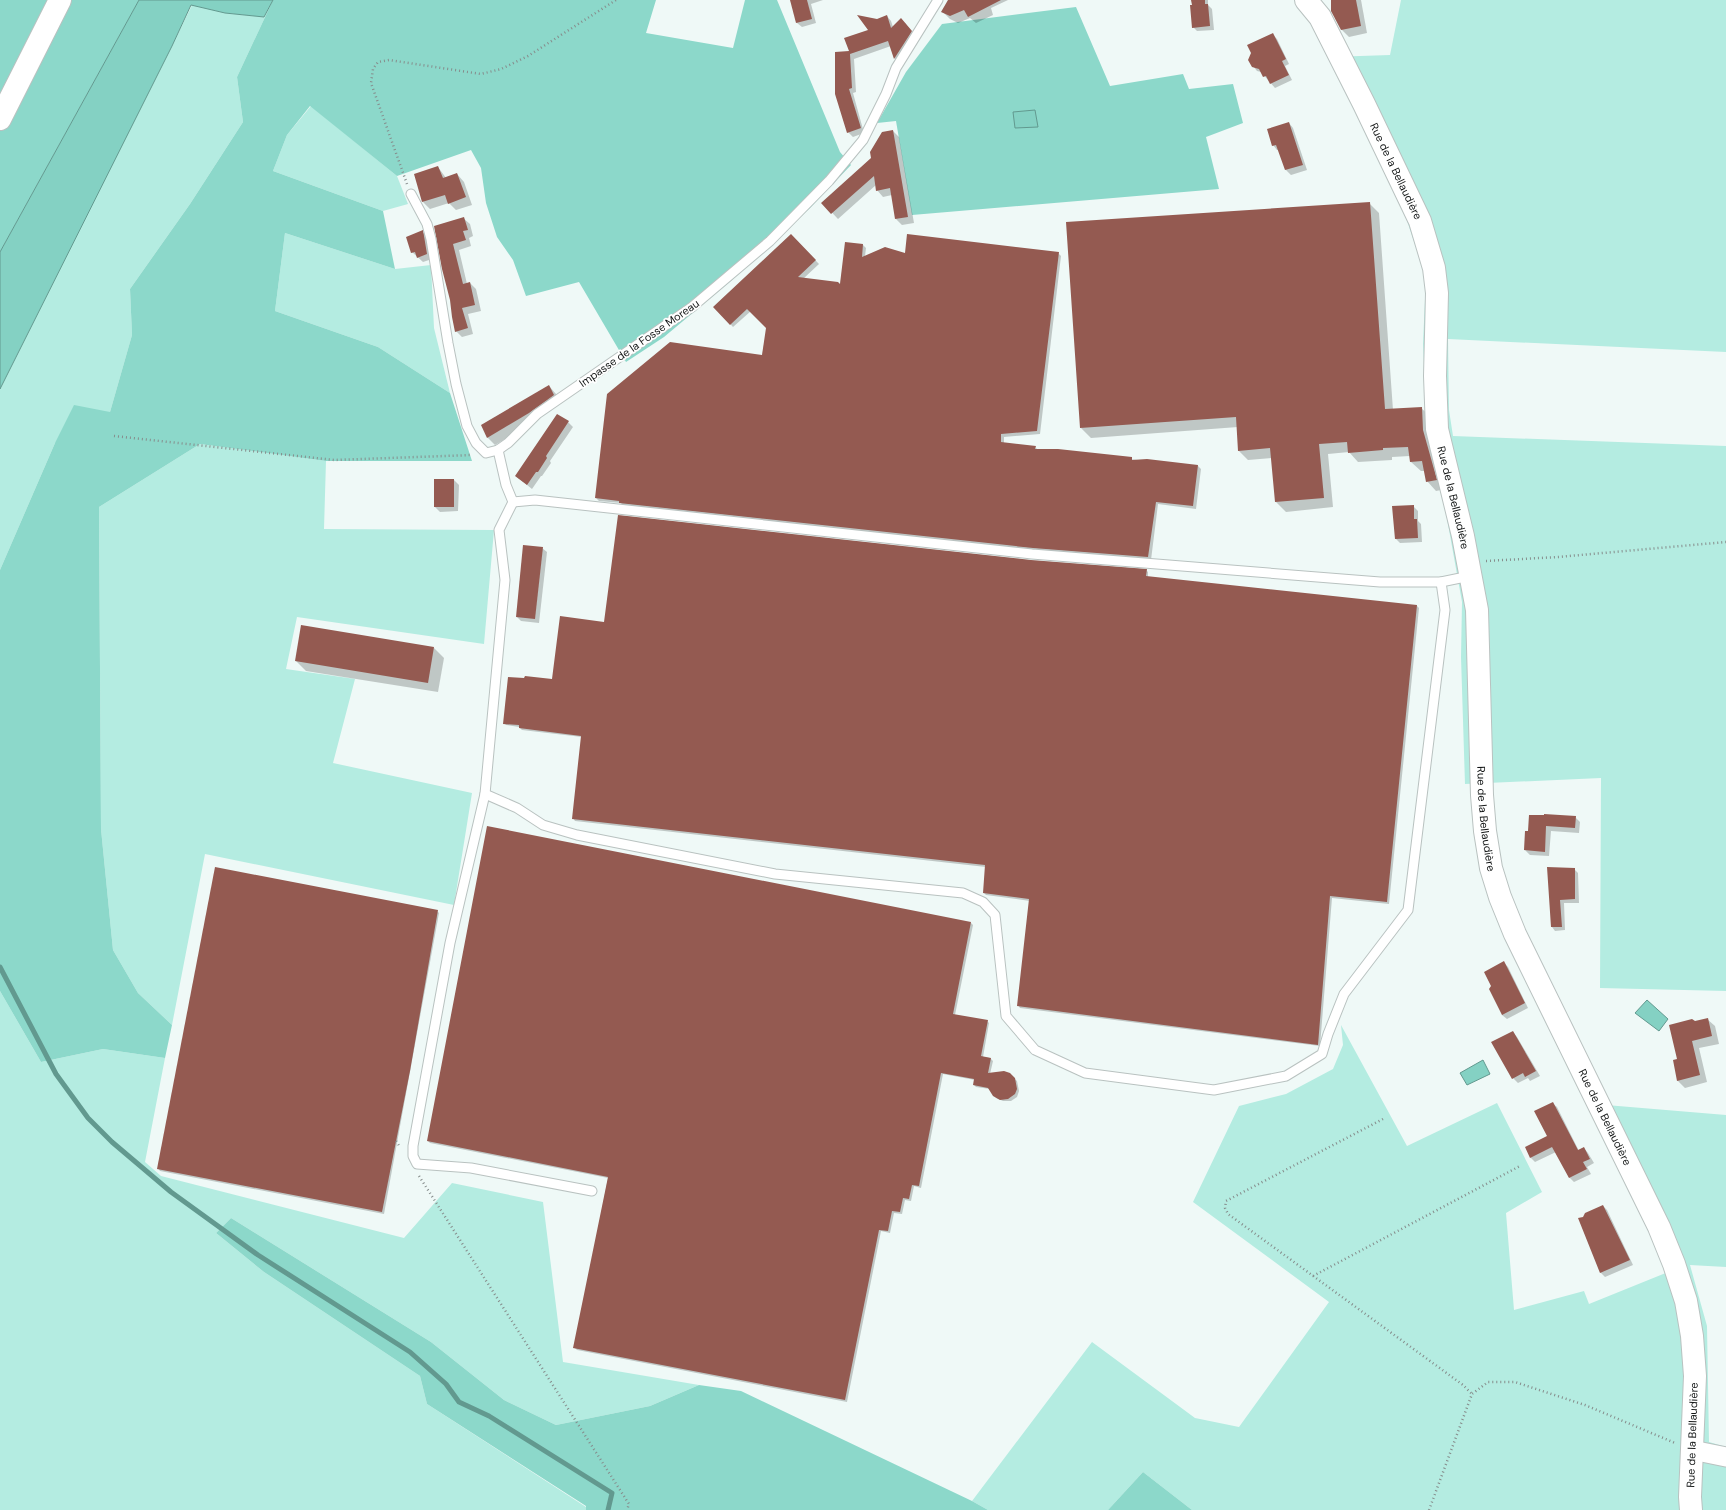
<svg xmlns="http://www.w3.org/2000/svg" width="1726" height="1510" viewBox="0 0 1726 1510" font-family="'DM Sans',sans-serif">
  <rect width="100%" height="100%" fill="#eff9f7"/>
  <g fill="#b4ece1">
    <polygon points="273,0 237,77 243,122 190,204 130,289 132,335 110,412 55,443 0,570 0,389 172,46 192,5 225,13 264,17"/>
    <polygon points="1401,0 1726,0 1726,352 1448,339 1449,410 1453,436 1726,446 1726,991 1600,988 1601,778 1465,784 1461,657 1462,602 1426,402 1423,344 1426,277 1400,200 1330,57 1390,55"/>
    <polygon points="311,106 397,176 408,204 383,211 273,171 287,135"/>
    <polygon points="285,233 395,269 431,265 434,328 450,393 378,347 275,311"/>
    <polygon points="200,444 326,461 324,529 494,530 484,644 297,617 286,669 355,679 333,763 472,793 454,905 205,854 172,1025 138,993 113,950 101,829 99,507"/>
    <polygon points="0,991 41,1062 103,1049 165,1058 145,1162 161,1176 404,1238 452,1183 543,1202 563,1362 699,1385 650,1406 556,1425 504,1400 431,1342 231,1218 216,1233 264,1272 420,1376 427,1404 586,1507 586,1510 0,1510"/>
    <polygon points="1341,1025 1407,1146 1497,1103 1542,1192 1506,1213 1514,1310 1584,1291 1589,1304 1683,1266 1606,1105 1726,1115 1726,1267 1690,1265 1707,1326 1709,1442 1726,1447 1726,1510 1192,1510 1143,1472 1108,1510 988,1510 972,1501 1092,1342 1195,1418 1239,1427 1329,1302 1193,1202 1239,1106 1286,1094 1333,1069 1343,1045"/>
  </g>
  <g fill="#8cd8ca">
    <polygon points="0,0 139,0 0,252"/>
    <polygon points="273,0 656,0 646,33 733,48 745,0 777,0 840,152 851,165 810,208 732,280 664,337 626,362 579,282 526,296 513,260 497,237 486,203 481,168 471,150 397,176 310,106 287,135 273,171 383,211 395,269 285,233 275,311 378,347 450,393 472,461 326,461 200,444 99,507 101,829 113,950 138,993 172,1025 165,1058 103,1049 41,1062 0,991 0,570 55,443 74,405 110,412 132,335 130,289 190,204 243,122 237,77"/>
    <polygon points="1076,7 1110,86 1183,74 1189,89 1233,84 1243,123 1206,137 1219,189 912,215 896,121 877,123 906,72 942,24"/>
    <polygon points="231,1218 431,1342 504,1400 556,1425 650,1406 699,1385 741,1391 972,1501 988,1510 586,1510 586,1506 427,1404 420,1376 264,1272 216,1233"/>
    <polygon points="1143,1472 1192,1510 1108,1510"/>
  </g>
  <g fill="#84d1c3" stroke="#62998f">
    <polygon points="139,0 273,0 264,17 225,13 191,5 172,46 0,389 0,252"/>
    <polygon points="1035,110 1038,127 1015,128 1013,112"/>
    <polygon points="1647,1000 1668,1019 1659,1031 1635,1013"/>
    <polygon points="1483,1060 1490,1074 1467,1085 1460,1073"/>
  </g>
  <g fill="#0003">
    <polygon points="791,0 823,0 811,4 816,23 802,27 797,23"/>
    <polygon points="950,0 1008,0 991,8 993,15 976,23 970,18 958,23 950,19 943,12"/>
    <polygon points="1192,0 1208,0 1208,5 1212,9 1214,30 1197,31 1193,27"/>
    <polygon points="1332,0 1361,0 1367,33 1349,37 1342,30 1332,10"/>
    <polygon points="887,16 891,21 893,27 905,23 915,36 899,63 895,59 891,46 854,59 856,92 853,93 864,133 853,137 848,132 836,94 850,52 877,20"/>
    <polygon points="1272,34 1277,39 1289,64 1285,66 1292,80 1275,88 1261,72 1257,71 1253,66"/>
    <polygon points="1289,123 1293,128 1307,170 1291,175 1286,170 1279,150 1277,150 1273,145"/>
    <polygon points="893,131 899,137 914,223 902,225 896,219 892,195 883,197 877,190 876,185 838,219 823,203 872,158"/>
    <polygon points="438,167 446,178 457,174 464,182 472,205 456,210 449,203 430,209 423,202"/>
    <polygon points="1369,203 1379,213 1393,410 1421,408 1431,417 1446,489 1436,491 1427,481 1425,471 1421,471 1411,462 1410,456 1392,457 1392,460 1358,462 1349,452 1328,454 1333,507 1286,512 1276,502 1272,458 1248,460 1239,451 1238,427 1091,438 1081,428"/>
    <polygon points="463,218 470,224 473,236 469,238 471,246 459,250 467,284 470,283 476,289 481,311 468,314 473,334 462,337 456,331 451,300 443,268"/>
    <polygon points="422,232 427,236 432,259 423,262 412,252"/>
    <polygon points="791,235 819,264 803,279 840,286 846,243 863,245 866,248 865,256 906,254 1058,253 1061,256 1040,434 1004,437 1004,443 1035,447 1038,450 1198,466 1201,469 1196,509 1158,504 1151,560 1036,551 623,506 621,503 599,501 596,498 762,356 767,328 751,311 733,327 715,307"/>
    <polygon points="549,386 556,394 561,402 537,420 495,445 488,438 482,425"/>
    <polygon points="568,422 573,427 550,461 551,463 542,476 541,476 532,489 516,476"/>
    <polygon points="454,480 459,485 458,511 440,512 435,507"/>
    <polygon points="1413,506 1418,511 1418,521 1421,524 1422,542 1400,543 1396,539"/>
    <polygon points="542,548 547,552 539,623 521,621 517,617"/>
    <polygon points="1031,561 1146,570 1148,572 1148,577 1417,606 1419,608 1389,904 1332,898 1320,1046 1020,1008 1018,1005 1030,901 986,895 984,893 986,867 575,821 573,818 582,737 522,730 519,727 506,725 504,723 552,680 605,623"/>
    <polygon points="434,648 444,658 438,692 306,671 296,661"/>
    <polygon points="1530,816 1575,817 1580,822 1579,833 1551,831 1549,856 1530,855 1525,850 1529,832"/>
    <polygon points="1548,868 1574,869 1578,873 1579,903 1564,903 1565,930 1555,931 1552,927"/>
    <polygon points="437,911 439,913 384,1214 160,1171 158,1168"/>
    <polygon points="971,923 973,925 955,1015 987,1021 989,1023 983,1057 990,1058 993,1061 990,1074 1009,1074 1017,1081 1019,1091 1017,1097 1011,1101 1003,1101 996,1098 990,1089 976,1087 974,1085 975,1080 943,1074 921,1188 914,1186 911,1201 905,1200 902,1214 894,1213 890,1233 881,1231 847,1402 577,1350 575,1348 608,1178 430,1143 428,1141"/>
    <polygon points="1504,963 1508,967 1528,1008 1507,1019 1502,1015"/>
    <polygon points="1707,1019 1715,1026 1719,1044 1699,1048 1707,1082 1685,1088 1678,1081 1678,1060 1695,1022"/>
    <polygon points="1513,1032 1517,1037 1540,1076 1530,1081 1528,1078 1518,1083 1513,1078 1493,1043"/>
    <polygon points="1552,1103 1557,1107 1579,1151 1584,1148 1588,1153 1594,1163 1587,1167 1591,1174 1574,1182 1569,1177 1556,1152 1535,1162 1531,1158 1526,1148 1548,1136"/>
    <polygon points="1603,1206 1607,1210 1633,1265 1605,1277 1601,1273 1584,1217"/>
  </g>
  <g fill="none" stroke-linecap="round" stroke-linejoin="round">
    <polyline stroke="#62998f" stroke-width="5" points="0,967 56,1074 88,1118 112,1142 171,1192 258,1255 410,1352 446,1384 459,1402 489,1416 612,1493 608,1510"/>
  </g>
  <g fill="#945a51">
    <polygon points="790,0 807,0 812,19 796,23"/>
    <polygon points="948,0 1001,0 968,17 964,10 950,16 941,12"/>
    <polygon points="1191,0 1205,0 1205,4 1208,4 1210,26 1192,28 1190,5 1192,5"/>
    <polygon points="1331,0 1356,0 1361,26 1341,30 1331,11"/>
    <polygon points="857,15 877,19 887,15 891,28 901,18 912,31 894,59 888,41 850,54 852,88 849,89 861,128 847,133 835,94 835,52 849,51 844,38 868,30"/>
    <polygon points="1273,33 1286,59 1282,61 1289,75 1270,84 1266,76 1263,77 1259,69 1252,67 1248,60 1251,53 1247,45"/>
    <polygon points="1289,122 1303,165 1285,170 1276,145 1272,146 1267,129"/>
    <polygon points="893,130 908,217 895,219 890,188 876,191 874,176 831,214 821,203 871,158 870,152 882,132"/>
    <polygon points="438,166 443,178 457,173 466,197 448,204 445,195 422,202 414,174"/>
    <polygon points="1370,202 1385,409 1422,407 1423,430 1437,480 1426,482 1422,461 1410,462 1408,447 1383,448 1383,450 1348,453 1347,442 1319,444 1324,498 1275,502 1270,448 1238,451 1236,417 1080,428 1066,222"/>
    <polygon points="464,217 468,230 463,231 466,240 453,244 463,284 470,282 475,305 462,308 468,328 455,332 452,317 450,300 442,269 434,226"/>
    <polygon points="423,230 427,254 417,258 415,252 411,253 406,237"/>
    <polygon points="791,234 816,260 798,277 838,282 840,284 845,242 863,244 862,257 885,247 905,253 907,234 1059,252 1037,431 1001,434 1001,442 1036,446 1035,449 1058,449 1132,457 1132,460 1147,459 1198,465 1193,506 1156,502 1148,557 1033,548 619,503 619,501 595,498 607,394 670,342 762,355 766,328 747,309 730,325 713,307"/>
    <polygon points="549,385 554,395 529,413 487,438 481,425"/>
    <polygon points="557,414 569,421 546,456 547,458 538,472 536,472 527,485 515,476"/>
    <rect x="434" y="479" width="20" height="28"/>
    <polygon points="1414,505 1414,519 1417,519 1418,538 1395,539 1392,506"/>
    <polygon points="618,515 1031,560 1147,569 1146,576 1417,605 1387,902 1330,896 1318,1045 1017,1006 1029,899 983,893 985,865 572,819 581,736 519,728 519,725 503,724 508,677 524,678 525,676 552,679 560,616 604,622"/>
    <polygon points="523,545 543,547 535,619 516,617"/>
    <polygon points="301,625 434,647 428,683 295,661"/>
    <polygon points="1544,814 1576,816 1575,828 1546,826 1545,852 1524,850 1525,831 1528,831 1529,815 1544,815"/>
    <polygon points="487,826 971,922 953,1014 988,1020 981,1056 991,1058 988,1073 1004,1071 1010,1073 1015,1078 1017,1089 1015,1094 1008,1099 1000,1100 993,1096 988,1088 973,1085 974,1079 941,1073 919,1186 912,1185 909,1199 903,1198 900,1212 892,1211 888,1231 879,1230 845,1400 573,1348 608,1177 427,1141"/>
    <polygon points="215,867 438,910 410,1071 382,1212 157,1169"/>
    <polygon points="1547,867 1575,868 1575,899 1560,900 1562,927 1551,927"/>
    <polygon points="1504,961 1525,1003 1502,1015 1489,989 1491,986 1484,972"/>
    <polygon points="1708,1018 1712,1036 1692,1041 1700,1075 1677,1081 1673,1060 1677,1059 1669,1025 1692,1019 1695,1021"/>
    <polygon points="1513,1031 1536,1071 1525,1077 1523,1073 1512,1079 1491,1042"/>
    <polygon points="1553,1102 1578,1150 1584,1147 1590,1159 1583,1162 1587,1169 1569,1178 1552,1147 1530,1158 1525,1147 1547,1136 1534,1111"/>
    <polygon points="1603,1205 1630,1260 1600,1273 1578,1218 1583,1217 1585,1213"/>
  </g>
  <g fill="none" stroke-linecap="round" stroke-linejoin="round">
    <defs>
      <g id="service">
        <polyline points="411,194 427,224 431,239 448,343 456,384 467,426 476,443 486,453 498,450 508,443 537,414 692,307 770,241 829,181 863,140 886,94 896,68 938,0"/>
        <polyline points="498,450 506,485 513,502 499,530 505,580 485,794 450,943 413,1146 413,1156 417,1164 471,1168 592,1191"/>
        <polyline points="513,502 535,500 1032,554 1380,582 1441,582 1470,576"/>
        <polyline points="485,794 517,808 543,825 577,835 775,874 963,893 983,902 995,915 1006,1016 1035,1050 1085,1073 1214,1090 1286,1076 1322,1054 1328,1034 1344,994 1408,910 1445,610 1441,582"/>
      </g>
      <polyline id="minor" points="1692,1450 1726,1457"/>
      <g id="tertiary">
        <path id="s1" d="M1306,0L1320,17L1364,104L1420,221L1434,268L1437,293L1435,376L1437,429L1463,536L1477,610L1482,795L1485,831L1491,868L1500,897L1515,934L1659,1227L1674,1264L1686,1301L1692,1336L1695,1376L1690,1497L1691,1510"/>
      </g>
      <polyline id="secondary" points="0,119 60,0"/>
    </defs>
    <use href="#service" stroke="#b9c2c0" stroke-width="11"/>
    <use href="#minor" stroke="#b9c2c0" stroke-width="21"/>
    <use href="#tertiary" stroke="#b9c2c0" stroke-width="24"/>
    <use href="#secondary" stroke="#b9c2c0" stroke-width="24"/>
    <g stroke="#868d8c" stroke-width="2.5" stroke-dasharray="1 3" stroke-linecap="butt">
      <polyline points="407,184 371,83 373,69 378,62 389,60 481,74 501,69 528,56 616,0"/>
      <polyline points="114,436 334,460 472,455"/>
      <polyline points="1486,561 1558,557 1726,542"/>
      <polyline points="1383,1119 1226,1201 1225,1208 1228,1214 1463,1385 1472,1394"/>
      <polyline points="396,1141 400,1147"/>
      <polyline points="419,1176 629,1504 627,1510"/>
      <polyline points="1313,1276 1520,1166"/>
      <polyline points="1429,1510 1472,1394 1488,1382 1515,1382 1585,1405 1675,1443"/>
    </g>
    <use href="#service" stroke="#fff" stroke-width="9"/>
    <use href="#minor" stroke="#fff" stroke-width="19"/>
    <use href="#tertiary" stroke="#fff" stroke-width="22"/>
    <use href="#secondary" stroke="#fff" stroke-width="22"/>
  </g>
  <g text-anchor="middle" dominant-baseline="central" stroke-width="3.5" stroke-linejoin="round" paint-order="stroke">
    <g font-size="11" fill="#131616" stroke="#fff">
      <text stroke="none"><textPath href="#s1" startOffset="194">Rue de la Bellaudière</textPath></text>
      <text transform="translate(639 343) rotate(-35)">Impasse de la Fosse Moreau</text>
      <text stroke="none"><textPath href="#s1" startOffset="530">Rue de la Bellaudière</textPath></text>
      <text stroke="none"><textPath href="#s1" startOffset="854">Rue de la Bellaudière</textPath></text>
      <text stroke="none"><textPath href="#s1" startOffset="1178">Rue de la Bellaudière</textPath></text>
      <text transform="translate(1692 1435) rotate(-88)">Rue de la Bellaudière</text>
    </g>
  </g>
</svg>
